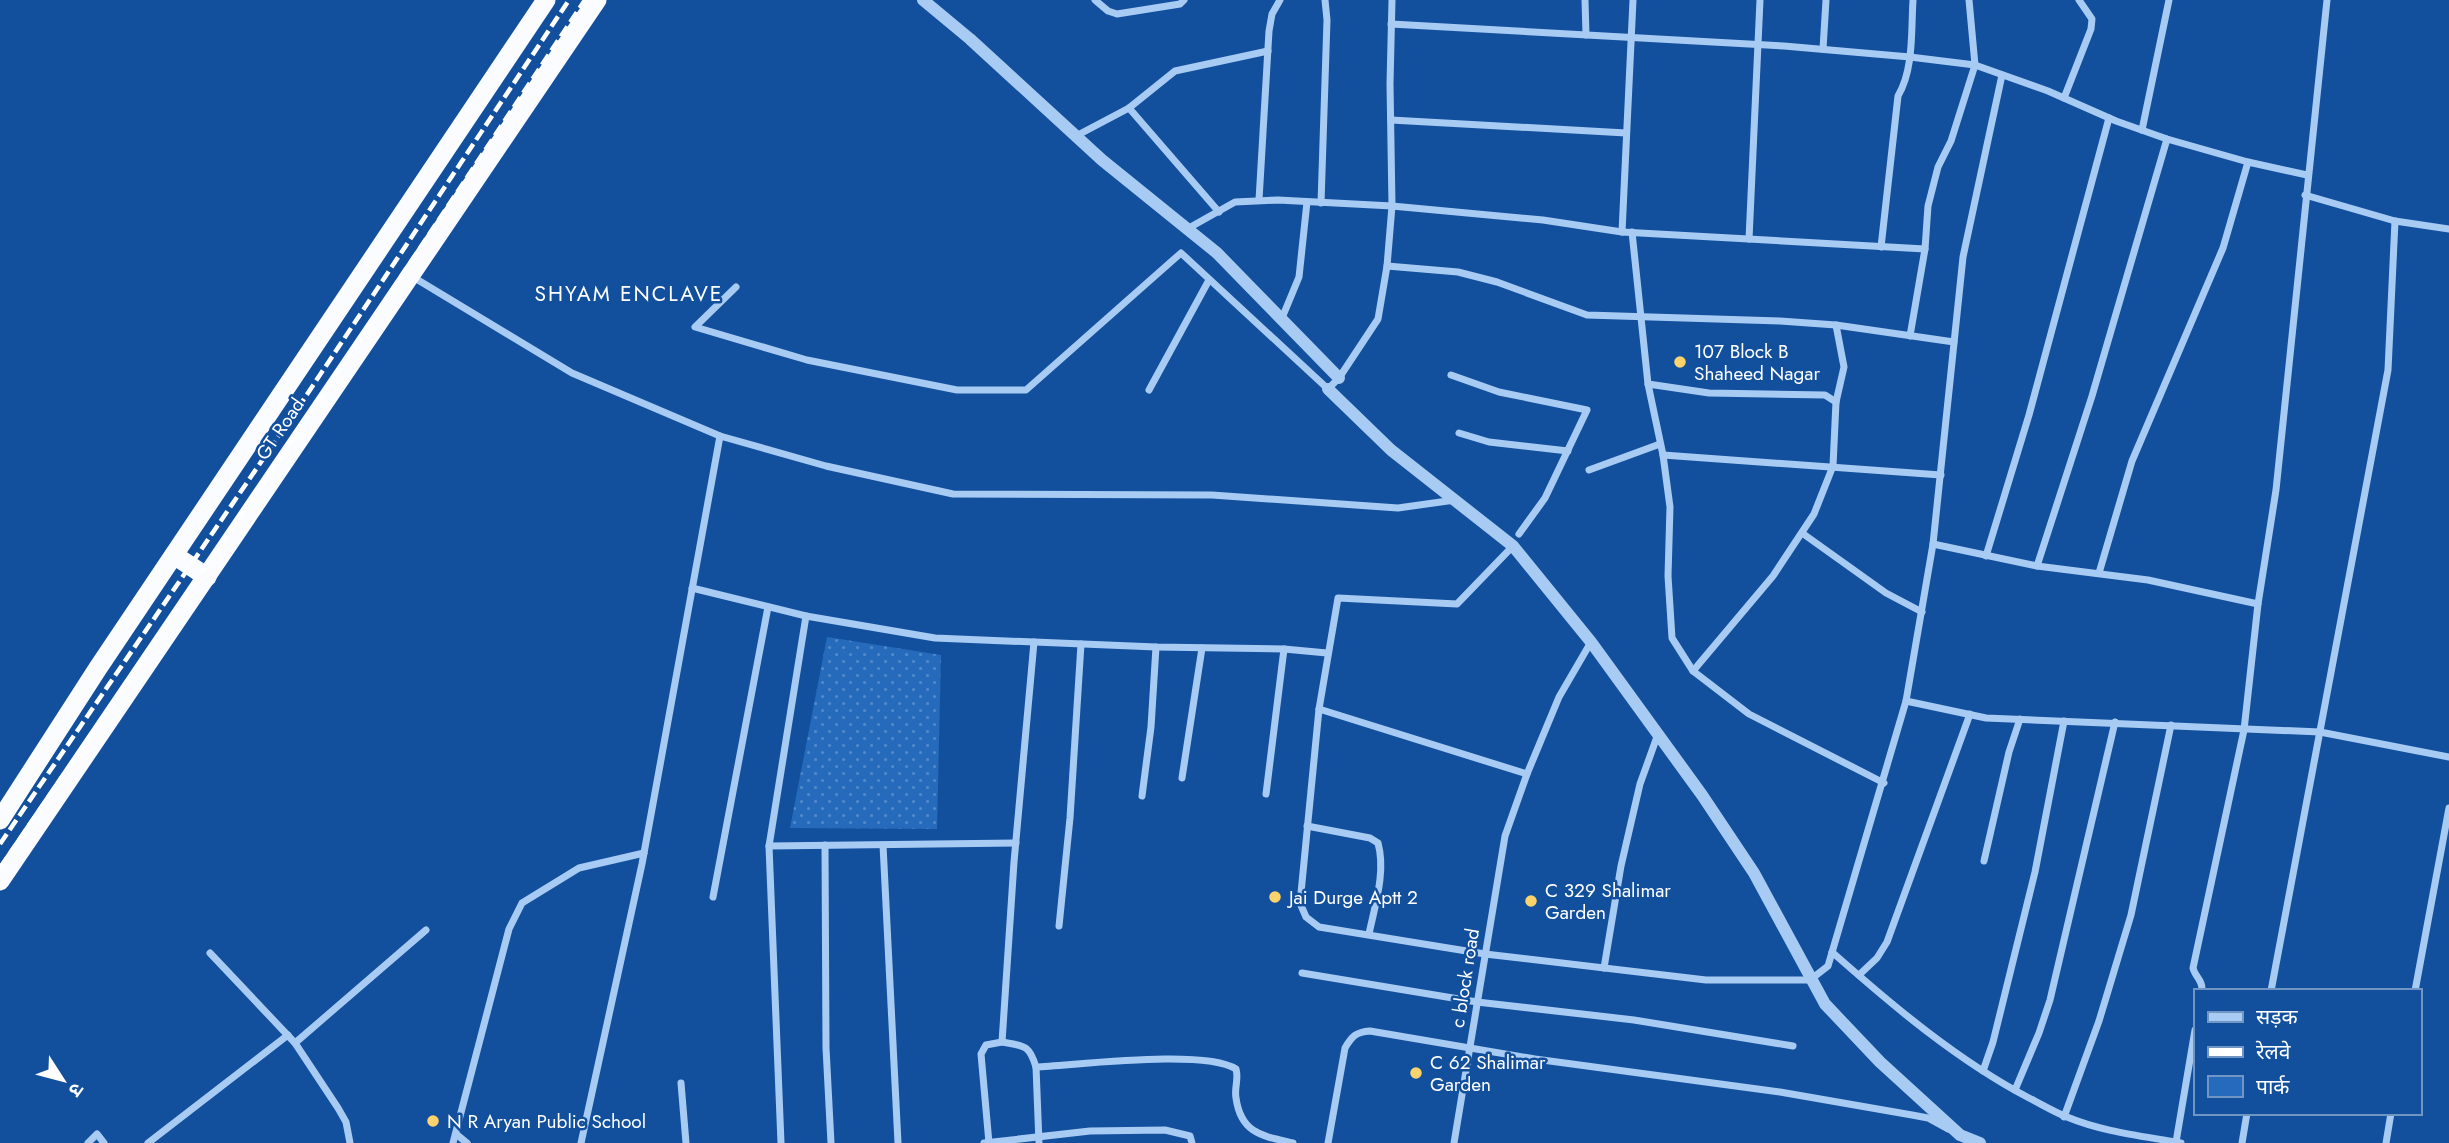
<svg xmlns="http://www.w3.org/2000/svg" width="2449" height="1143" viewBox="0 0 2449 1143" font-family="Jost,'Noto Sans Devanagari',sans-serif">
  <defs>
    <pattern id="green-dots" width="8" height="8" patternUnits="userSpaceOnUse" patternTransform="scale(1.75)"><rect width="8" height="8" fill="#256abb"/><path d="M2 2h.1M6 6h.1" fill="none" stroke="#5188c9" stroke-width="1.8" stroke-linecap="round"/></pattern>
  </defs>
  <rect width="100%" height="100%" fill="#12509d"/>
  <polygon fill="url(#green-dots)" points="827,637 941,655 937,829 790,828"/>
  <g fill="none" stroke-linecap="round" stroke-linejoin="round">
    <g stroke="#a8cbf4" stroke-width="7">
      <polyline points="1095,0 1108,11 1117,14 1180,4 1184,0"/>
      <polyline points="1585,0 1586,35"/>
      <polyline points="1391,24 1784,46 1910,57 1975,65 2048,91 2116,121 2167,139 2248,162 2307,175"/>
      <polyline points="1823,49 1826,0"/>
      <polyline points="2064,98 2091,29 2092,19 2079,0"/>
      <polyline points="1129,108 1219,212"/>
      <polyline points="1391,120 1626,133"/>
      <polyline points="2142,130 2169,0"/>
      <polyline points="1076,136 1129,108 1175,71 1268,51"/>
      <polyline points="2305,195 2395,221 2449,229"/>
      <polyline points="1259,200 1269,31 1272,14 1280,0"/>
      <polyline points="1321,203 1327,20 1325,0"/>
      <polyline points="1187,229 1235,202 1278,200 1392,206 1543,220 1622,232 1925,249"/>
      <polyline points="1622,232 1633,0"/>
      <polyline points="1632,232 1648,384 1663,455 1670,507 1668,576 1672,638 1693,671 1749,714 1884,783"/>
      <polyline points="1749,239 1760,0"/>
      <path d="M1881,247L1898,96C1914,69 1911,31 1913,0"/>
      <polyline points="1387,266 1458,272 1497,282 1587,315 1780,321 1836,325 1954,342"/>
      <polyline points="413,277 572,373 720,436"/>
      <polyline points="736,287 695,327 807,360 957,390 1026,390 1181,253 1328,389 1339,378 1378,319 1387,266 1392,206 1390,84 1392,0"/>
      <polyline points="1282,318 1299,277 1307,202"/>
      <polyline points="1910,336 1925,249 1928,206 1938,167 1951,141 1975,65 1969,0"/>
      <polyline points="1451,375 1499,392 1587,410 1545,498 1519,534"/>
      <polyline points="1648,384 1709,393 1825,395 1836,402"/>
      <polyline points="1149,390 1209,280"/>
      <polyline points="1459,433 1489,442 1568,451"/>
      <polyline points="1663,455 1941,475"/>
      <polyline points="1589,470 1660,444"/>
      <polyline points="1802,533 1886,593 1922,612"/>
      <polyline points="1933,544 2037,566 2148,580 2258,604"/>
      <polyline points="1513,546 1457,604 1338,598 1319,709 1300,903 1306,917 1319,927 1485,954 1706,980 1810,980 1828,966 1906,701 1933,544 1963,257 2002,75"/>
      <polyline points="1986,556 2029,415 2109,118"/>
      <polyline points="2037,566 2092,396 2167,139"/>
      <polyline points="2099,573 2132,461 2223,248 2248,162"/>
      <polyline points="692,588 806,616 935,638 1156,647 1284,649 1327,653"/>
      <polyline points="806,616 769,846 1016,843"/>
      <polyline points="1693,671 1773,576 1814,514 1833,466 1836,402 1844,367 1836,325"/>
      <polyline points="1906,701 1986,718 2320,732 2449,757"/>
      <polyline points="1319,709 1527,774"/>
      <polyline points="1182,778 1202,648"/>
      <polyline points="1266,794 1284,649"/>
      <polyline points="1142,796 1151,727 1156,647"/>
      <path d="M1307,826L1370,838L1378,843C1386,872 1375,905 1369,934"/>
      <polyline points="825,845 826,1048 831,1143"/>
      <polyline points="883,845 898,1143"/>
      <polyline points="769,846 781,1143"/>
      <polyline points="1984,861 2009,752 2020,719"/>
      <polyline points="713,897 768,607"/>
      <polyline points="1059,926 1070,818 1081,644"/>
      <path d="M1832,952C1893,1006 1957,1060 2029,1098C2041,1104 2054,1112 2067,1117C2103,1132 2143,1136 2181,1143"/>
      <polyline points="210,953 295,1043 338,1108 346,1122 350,1143"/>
      <polyline points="1604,968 1621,866 1640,784 1658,734"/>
      <polyline points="1302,973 1477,1002 1634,1020 1793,1046"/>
      <polyline points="1859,975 1877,958 1887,942 1970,714"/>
      <path d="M2202,991C2203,980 2195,977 2193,968L2244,730L2258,604L2276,490L2327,0"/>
      <polyline points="2271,991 2388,370 2395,221"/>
      <polyline points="2415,991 2449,808"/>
      <path d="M1002,1042C1024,1046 1029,1044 1036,1067L1039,1143"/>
      <polyline points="295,1043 426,930"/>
      <path d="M1036,1067C1079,1065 1204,1049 1236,1069C1239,1079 1234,1088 1236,1098C1241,1134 1263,1136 1293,1143"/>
      <polyline points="1983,1071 1993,1042 2035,872 2064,721"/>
      <polyline points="681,1083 686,1143"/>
      <polyline points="2015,1090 2039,1033 2050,1000 2115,722"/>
      <polyline points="2064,1117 2099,1021 2131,915 2171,725"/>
      <polyline points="456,1134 467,1143"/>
      <polyline points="2176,1142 2195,1030"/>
      <polyline points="88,1143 97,1134 104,1143"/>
      <polyline points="148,1143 288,1035"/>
      <polyline points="453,1143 509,929 522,903 579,868 644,853"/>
      <polyline points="581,1143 642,864 720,436 826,466 953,494 1212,495 1398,508 1455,500"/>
      <polyline points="984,1143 1090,1131 1165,1130 1190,1136 1192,1143"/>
      <polyline points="989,1143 981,1054 986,1045 1002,1042 1014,862 1034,642"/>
      <path d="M1328,1143L1345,1048C1352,1036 1356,1032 1370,1031L1535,1059L1780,1092L1912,1115L1928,1118L1948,1129"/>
      <polyline points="1454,1143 1505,836 1527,774 1559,697 1591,642"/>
      <polyline points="2242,1143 2247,1113"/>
      <polyline points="2386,1143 2391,1113"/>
    </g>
    <g stroke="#a8cbf4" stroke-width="12">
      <polyline points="923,0 970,39 1102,160 1217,253 1339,378"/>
      <polyline points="1328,389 1391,450 1513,546 1591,642 1702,795 1754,873 1825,1004 1880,1062 1960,1135 1980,1143"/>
    </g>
    <g stroke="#fafcff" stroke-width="19">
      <polyline points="174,555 207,577"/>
      <polyline points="0,820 98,668 546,0"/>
      <polyline points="0,881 597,0"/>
    </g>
    <g stroke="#fff" stroke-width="4.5" stroke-dasharray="12 5" stroke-linecap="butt">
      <polyline points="0,844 302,402 569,0"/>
      <polyline points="0,868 313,409 585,0"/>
    </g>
  </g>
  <g fill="#ffd36b" stroke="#12509d" stroke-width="2.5">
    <circle cx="1680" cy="362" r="7"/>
    <circle cx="1275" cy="897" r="7"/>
    <circle cx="1531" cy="901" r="7"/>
    <circle cx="1416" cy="1073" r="7"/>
    <circle cx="433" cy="1121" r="7"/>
  </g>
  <g text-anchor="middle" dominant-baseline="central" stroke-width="5" stroke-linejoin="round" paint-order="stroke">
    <g font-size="19" fill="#fff" stroke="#12509d" text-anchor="start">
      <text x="1694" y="351">107 Block B<tspan x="1694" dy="22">Shaheed Nagar</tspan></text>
      <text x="1545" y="890">C 329 Shalimar<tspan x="1545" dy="22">Garden</tspan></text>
      <text x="1289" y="897">Jai Durge Aptt 2</text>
      <text x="1430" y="1062">C 62 Shalimar<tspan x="1430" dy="22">Garden</tspan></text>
      <text x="447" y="1121">N R Aryan Public School</text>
    </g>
    <g font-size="19" fill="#fff" stroke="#12509d">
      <text transform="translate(280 429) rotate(-56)">GT Road</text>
      <text transform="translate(1465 978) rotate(-81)">c block road</text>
    </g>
    <g font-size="21" letter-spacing="2" fill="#fff" stroke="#12509d">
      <text x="629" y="294">SHYAM ENCLAVE</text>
    </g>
  </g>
  <rect x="2194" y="989" width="228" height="126" fill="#12509d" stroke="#7196c4" stroke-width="2"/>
  <rect x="2208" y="1012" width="35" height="10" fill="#a8cbf4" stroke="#7196c4" stroke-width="2"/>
  <text x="2256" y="1024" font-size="21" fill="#ffffff">सड़क</text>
  <rect x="2208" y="1047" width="35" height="10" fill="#ffffff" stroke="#7196c4" stroke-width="2"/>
  <text x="2256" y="1059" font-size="21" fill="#ffffff">रेलवे</text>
  <rect x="2208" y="1076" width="35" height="21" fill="#256abb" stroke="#7196c4" stroke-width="2"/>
  <text x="2256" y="1094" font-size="21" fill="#ffffff">पार्क</text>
  <g transform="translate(63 1080) rotate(126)" stroke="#12509d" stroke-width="5" paint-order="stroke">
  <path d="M0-5L12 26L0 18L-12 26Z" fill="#ffffff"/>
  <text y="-10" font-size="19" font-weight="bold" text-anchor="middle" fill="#ffffff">उ</text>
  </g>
</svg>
